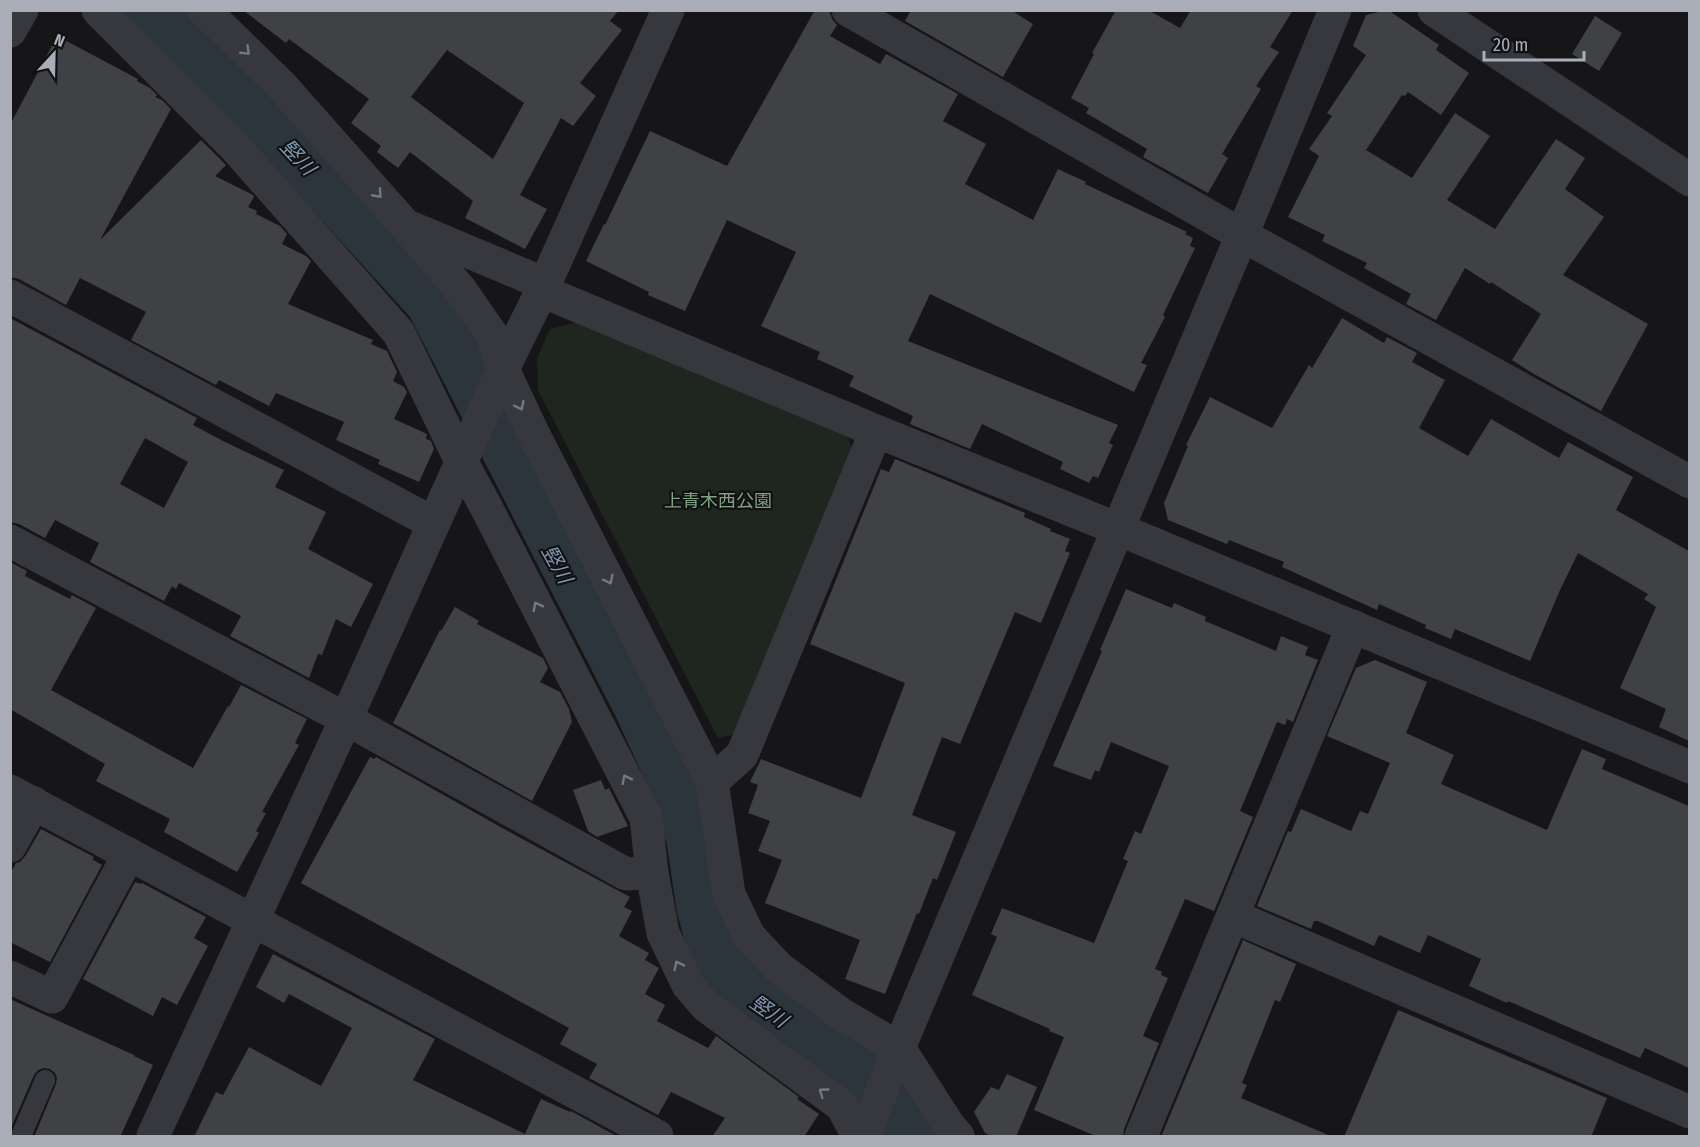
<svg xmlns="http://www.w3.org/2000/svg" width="1700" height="1147" viewBox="0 0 1700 1147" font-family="'Fira Sans Condensed','Noto Sans JP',sans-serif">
  <rect width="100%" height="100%" fill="#161618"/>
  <polygon fill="#1e261f" points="578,322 847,434 854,456 744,732 718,738 538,390 537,358 550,329"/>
  <polygon fill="#2c353c" points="120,11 191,11 452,291 686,744 725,908 877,1046 946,1136 874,1136 726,1005 691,963 677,913 667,845 653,798 616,717 410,317 252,144"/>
  <g fill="#404145" fill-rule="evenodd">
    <path d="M243,10H619L610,21L622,30L580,83L596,96L573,126L561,118L520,195L547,209L525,249L465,218L473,201L410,152L398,168L377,152L381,146L351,123L369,99L289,39L286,43ZM447,50L524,103L493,159L411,97Z"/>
    <polygon points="815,10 829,10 832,19 837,25 830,36 880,64 886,54 958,94 943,121 986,144 965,184 1033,220 1058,169 1086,182 1085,184 1187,232 1185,234 1193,238 1190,246 1195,248 1163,315 1165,317 1141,363 1147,365 1134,392 930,294 908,341 1118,425 1109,443 1113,445 1098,478 1093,476 1089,483 1060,469 1063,462 982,424 970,449 910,424 913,416 849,386 854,376 817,359 820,352 761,326 796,252 727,220 685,311 648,295 649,292 586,261 604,224 605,225 650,131 727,166"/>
    <polygon points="911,10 1011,10 1033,24 1003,77 905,21"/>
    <polygon points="1116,10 1148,10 1180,28 1191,10 1293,10 1270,47 1279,52 1256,86 1261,89 1222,154 1228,158 1208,193 1143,157 1147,149 1086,113 1089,108 1071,98 1094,54 1092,53"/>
    <polygon points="1388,10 1439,45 1436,50 1469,73 1441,115 1408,92 1405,96 1402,95 1366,150 1412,178 1455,113 1490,136 1447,200 1495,229 1556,139 1585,158 1565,189 1604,217 1563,275 1648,324 1601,411 1534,374 1512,360 1541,314 1491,282 1490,284 1465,268 1436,320 1406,304 1411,294 1364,268 1367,263 1322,241 1325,235 1288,217 1319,156 1309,149 1332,116 1327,113 1366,55 1353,46 1366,15"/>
    <polygon points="1595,16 1622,33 1599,71 1572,54"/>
    <polygon points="57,36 138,79 137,81 150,88 157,95 155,97 162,100 171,109 100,240 201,140 226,165 215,176 253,195 254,197 248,207 257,211 256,214 280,226 287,234 282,244 306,256 311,261 288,304 373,340 371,344 387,351 397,372 393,381 404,387 407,392 394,419 427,434 426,439 431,441 434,449 419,482 378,464 380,460 336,440 344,422 276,393 269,406 219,380 216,385 131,340 146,312 80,278 66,305 19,279 10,277 10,125"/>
    <path d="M10,318L197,418L193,425L225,442L284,470L275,487L326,512L308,549L373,584L351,627L336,619L322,655L318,654L309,678L230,636L241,616L179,583L176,589L172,586L164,601L90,562L99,543L55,520L45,538L19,524L10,522ZM145,438L188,462L164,508L120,484Z"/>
    <polygon points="1342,318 1384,343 1387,337 1417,353 1412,362 1445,380 1419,428 1468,456 1491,419 1559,458 1568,442 1633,477 1616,510 1689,551 1689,741 1659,727 1666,709 1620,688 1656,607 1644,599 1648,594 1578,553 1560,590 1530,661 1455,629 1451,639 1425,628 1426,625 1379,604 1377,610 1282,567 1284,562 1229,540 1227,544 1168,520 1164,503 1188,446 1186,445 1210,397 1272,428 1309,365 1312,368"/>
    <polygon points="895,459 1025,513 1024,517 1051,529 1050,531 1070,539 1065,551 1070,553 1041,623 1015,612 960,744 942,737 912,815 956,832 937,880 933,878 919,914 917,913 885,994 845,979 860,940 765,903 782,860 758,851 770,821 748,813 758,785 750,782 761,759 861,798 905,683 810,644 881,469 889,472"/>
    <polygon points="10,562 27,571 25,576 70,599 72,595 96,608 51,690 193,768 228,706 229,707 241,685 307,719 295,743 299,745 262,812 266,813 256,831 259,833 237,872 164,832 170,819 96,781 105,764 10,709"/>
    <polygon points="1126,589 1172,608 1174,603 1206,617 1205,621 1276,651 1281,636 1308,647 1305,655 1318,660 1293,722 1287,719 1285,725 1277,722 1240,811 1253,817 1214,911 1185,899 1155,969 1162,972 1161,975 1168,978 1143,1036 1159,1043 1124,1129 1123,1137 1098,1137 1034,1110 1064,1037 1049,1031 1050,1029 972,995 997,937 991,934 1002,908 1094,943 1128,861 1123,859 1135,831 1141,834 1169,766 1111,742 1099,772 1095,770 1091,780 1053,766 1102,651 1100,650"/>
    <polygon points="455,607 479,621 477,624 543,658 548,668 540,682 560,692 569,709 572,722 532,801 393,723 440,630 441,631"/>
    <polygon points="1375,660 1427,682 1406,733 1454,755 1441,784 1547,830 1582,749 1606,759 1602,769 1689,806 1689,1068 1645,1048 1640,1058 1508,1001 1507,1003 1469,986 1481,959 1428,935 1420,953 1379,935 1374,946 1318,921 1314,921 1311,929 1257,906 1288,831 1291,832 1301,809 1351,831 1360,811 1368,814 1390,763 1327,736 1356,668"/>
    <polygon points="370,757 374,759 376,757 515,835 630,897 624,907 632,911 619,936 649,953 645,960 659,968 645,994 665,1005 657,1021 708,1048 716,1036 799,1097 797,1099 819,1114 804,1137 712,1137 725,1118 671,1092 658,1115 589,1078 597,1064 560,1044 569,1028 301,883"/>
    <polygon points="601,780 605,790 609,788 628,826 597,837 588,831 573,790"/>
    <polygon points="41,829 94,857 92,859 102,865 50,962 10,942 10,874 16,863 20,862 26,855"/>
    <polygon points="135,882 141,884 142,883 206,917 194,938 208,946 177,1005 162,997 153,1016 83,979"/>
    <polygon points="1243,940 1296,964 1280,1002 1275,1000 1242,1083 1247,1085 1241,1098 1333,1137 1161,1137"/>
    <polygon points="273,954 435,1039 413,1080 525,1134 541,1099 570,1112 571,1111 618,1137 194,1137 216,1092 223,1095 249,1047 321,1086 352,1028 289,994 284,1003 256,987"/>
    <polygon points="10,999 134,1055 134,1056 153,1065 120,1137 34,1137 56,1084 57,1078 55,1073 50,1069 44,1068 38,1070 34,1075 10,1130"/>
    <polygon points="1398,1010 1607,1098 1591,1137 1344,1137"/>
    <polygon points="1007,1074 1037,1087 1016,1137 993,1137 985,1133 974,1112 991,1087 999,1090"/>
  </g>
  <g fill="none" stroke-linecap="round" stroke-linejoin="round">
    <polyline stroke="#37383d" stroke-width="20" points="21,1136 45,1080"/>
    <g stroke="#37383d" stroke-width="33">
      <polyline points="98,10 235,147 399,333 461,461 485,505 646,818 652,873 663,933 688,985 706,1006 842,1106 858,1136"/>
      <polyline points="204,10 281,85 405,225 460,289 492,335 503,369 533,433 712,782 729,894 749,936 779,968 841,1014 899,1048 949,1126 958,1136"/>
      <polyline points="848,10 1242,235 1690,482"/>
      <polyline points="10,31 22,10"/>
      <polyline points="412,228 545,284"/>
      <polyline points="542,291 876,431 1118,529 1690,767"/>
      <polyline points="10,296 433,523"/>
      <polyline points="10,541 346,719 626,874 652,873"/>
      <polyline points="712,782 742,755 876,431"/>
      <polyline points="10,791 657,1136"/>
      <polyline points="10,846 34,803"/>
      <polyline points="1233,916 1690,1112"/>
      <polyline points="10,977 52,997 129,854"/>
      <polyline points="1141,1136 1353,626"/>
    </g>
    <g stroke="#37383d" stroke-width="33">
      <polyline points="1434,10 1690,180"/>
      <polyline points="153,1136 346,719 503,369 545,284 668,10"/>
      <polyline points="864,1136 899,1048 1242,235 1335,10"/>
    </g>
  </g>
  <defs><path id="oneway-chevron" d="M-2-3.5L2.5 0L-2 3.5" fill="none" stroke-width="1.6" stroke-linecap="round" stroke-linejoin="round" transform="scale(1.5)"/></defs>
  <g stroke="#757881">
    <use href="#oneway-chevron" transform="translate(246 51) rotate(44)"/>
    <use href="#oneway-chevron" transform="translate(378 194) rotate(48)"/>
    <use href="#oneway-chevron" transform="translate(520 406) rotate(65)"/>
    <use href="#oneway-chevron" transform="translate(609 580) rotate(63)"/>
    <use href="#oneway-chevron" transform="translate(537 606) rotate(-117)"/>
    <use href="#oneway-chevron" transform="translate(626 779) rotate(-117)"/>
    <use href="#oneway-chevron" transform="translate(678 965) rotate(-116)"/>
    <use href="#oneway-chevron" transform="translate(823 1092) rotate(-144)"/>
  </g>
  <g text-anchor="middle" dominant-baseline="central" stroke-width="4.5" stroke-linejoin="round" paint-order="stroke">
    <g font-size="18" fill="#7fa381" stroke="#111113">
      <text x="718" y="501">上青木西公園</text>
    </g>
    <g font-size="20" font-style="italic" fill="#7f9bb3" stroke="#111113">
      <text transform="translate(298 157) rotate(47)">竪川</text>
      <text transform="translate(557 564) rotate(61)">竪川</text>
      <text transform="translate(769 1011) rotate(35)">竪川</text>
    </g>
  </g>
  <rect width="1700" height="1147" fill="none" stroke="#a8adb8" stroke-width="24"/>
  <g transform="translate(54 54) rotate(22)" stroke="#111113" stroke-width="4.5" paint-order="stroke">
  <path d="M0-4.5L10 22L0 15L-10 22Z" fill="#a8adb8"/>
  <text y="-9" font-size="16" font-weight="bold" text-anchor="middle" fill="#a8adb8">N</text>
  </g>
  <path d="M1484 51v9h100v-9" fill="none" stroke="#a8adb8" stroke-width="3"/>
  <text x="1493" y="51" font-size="18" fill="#a8adb8" stroke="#111113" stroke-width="4.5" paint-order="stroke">20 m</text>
</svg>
